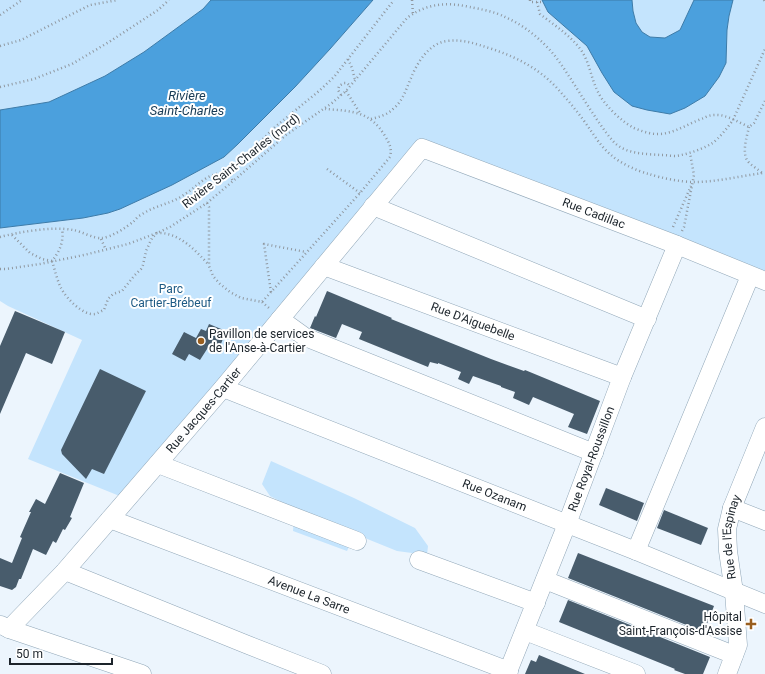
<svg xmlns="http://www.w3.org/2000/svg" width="765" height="674" viewBox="0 0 765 674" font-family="Roboto,sans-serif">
  <rect width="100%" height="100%" fill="#ecf5fd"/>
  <g fill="#c4e4fd">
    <polygon points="0,0 211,0 203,9 144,52 105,76 49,102 0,110"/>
    <polygon points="373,0 542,0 548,12 587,46 594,57 670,114 685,108 705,96 726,63 727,30 729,16 733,0 765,0 765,275 422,148 127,499 28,459 82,340 8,306 0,301 0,228 83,218 108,213 120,209 172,185 224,157 238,144 295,87 330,49"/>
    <polygon points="632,0 694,0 680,30 665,38 650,37 642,32 636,23 633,11"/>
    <polygon points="271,461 354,498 415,528 428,546 427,555 397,551 355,534 347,551 293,531 295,509 270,496 262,484"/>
  </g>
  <g fill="#4ba0dd" stroke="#3d7ba8">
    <polygon points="211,0 373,0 330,49 295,87 238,144 224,157 172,185 120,209 108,213 83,218 0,228 0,110 49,102 105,76 144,52 203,9"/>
    <polygon points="542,0 632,0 633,11 636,23 642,32 650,37 665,38 680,30 694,0 733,0 729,16 727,30 726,63 719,77 705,96 685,108 670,114 647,110 632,106 614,92 602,73 587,46 548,12"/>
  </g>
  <g fill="#485c6c">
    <polygon points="327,291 392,318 391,319 491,359 524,371 525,370 600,401 587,434 568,427 574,414 533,397 529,405 513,398 515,392 501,387 501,386 473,376 469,384 458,379 461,372 438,363 438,364 430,362 428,367 359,339 362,332 342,324 336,338 310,328 315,316 316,317"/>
    <polygon points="15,311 65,332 52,364 26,353 0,414 0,346"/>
    <polygon points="209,324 226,331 219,349 209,346 200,360 189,354 185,361 172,354 184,332 196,338 201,329 206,331"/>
    <polygon points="100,369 146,391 104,474 92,469 86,479 62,454 61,450"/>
    <polygon points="60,473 84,483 70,517 72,518 65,530 63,529 56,543 53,541 46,555 33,549 21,579 19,579 16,587 12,590 0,586 0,558 12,563 22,538 20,537 31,512 29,512 36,499 45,504"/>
    <polygon points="606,488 644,503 637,521 599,505"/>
    <polygon points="664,510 708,528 701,545 657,528"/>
    <polygon points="578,553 714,606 704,632 568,578"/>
    <polygon points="568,600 710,657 703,674 685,674 674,670 675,669 559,622"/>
    <polygon points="539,655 585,674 525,674 531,660 536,662"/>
  </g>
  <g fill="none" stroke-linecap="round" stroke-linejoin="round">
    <defs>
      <g id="minor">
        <polyline points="373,206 647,319"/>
        <path id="s1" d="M324,266L622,377"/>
        <polyline points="280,319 305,337 594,453"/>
        <path id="s2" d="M223,388L636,551L765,604"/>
        <polyline points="158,464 357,541"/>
        <polyline points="732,508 765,521"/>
        <path id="s3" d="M110,519L509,671"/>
        <polyline points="636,551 750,276"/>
        <polyline points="419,560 536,603"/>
        <polyline points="65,571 248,645 322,674"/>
        <polyline points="545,580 734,655"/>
        <polyline points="1,625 9,629 142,674"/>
        <path id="s4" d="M9,629L65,571L223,388L422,148L677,245L765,281"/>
        <polyline points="525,631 636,674"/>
        <path id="s5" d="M507,674L567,524L622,377L677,245"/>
        <path id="s6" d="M727,674L738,645L734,592L728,551L727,529L732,508L765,427"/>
      </g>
    </defs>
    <use href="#minor" stroke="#91a7b8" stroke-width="19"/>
    <g stroke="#9098a0" stroke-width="2.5" stroke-dasharray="1 3" stroke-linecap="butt">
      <polyline points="412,0 413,14"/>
      <polyline points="530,0 530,2 542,2"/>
      <polyline points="764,0 765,2"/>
      <path d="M537,2L540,14C554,25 570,35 581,50C590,63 591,79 598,92C604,105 622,122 634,128C639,130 644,132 649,133C669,138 686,124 704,118C707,116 711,115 715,115C726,114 740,123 749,127L754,123L765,101"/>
      <polyline points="0,15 22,0"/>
      <polyline points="0,46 21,40 90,5 118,0"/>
      <polyline points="348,59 352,68 355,80"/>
      <polyline points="0,87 34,79 72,64 109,42 158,10 169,0"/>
      <polyline points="346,91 360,113"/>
      <polyline points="341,95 338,90 339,86 344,83 347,83 350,86"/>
      <path d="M371,119C379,117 387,115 393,109C403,101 406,89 411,78C417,63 429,43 447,41C464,39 476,44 492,49C516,57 538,68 556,87C567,99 577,111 587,125C594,135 601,147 611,155C620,163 637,171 649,174C661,178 681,182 694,182C717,182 740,176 763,173"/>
      <path d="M749,127C747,136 742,151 747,160C750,165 758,169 762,173"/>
      <polyline points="327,169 360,193"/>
      <polyline points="228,172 233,181"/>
      <path d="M207,203L209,207V266L213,276L220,284L230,292L241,298L252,300L262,302L360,193L390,157C392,149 390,144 385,136C370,111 352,111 325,109"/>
      <polyline points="673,227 691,186"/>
      <polyline points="682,231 684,227 694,175 690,153"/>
      <path d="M12,235L30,253L42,259L52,261C60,251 64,241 62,229"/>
      <path d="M0,237C19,232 53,226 73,230C81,231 94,239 102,238C112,237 127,227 134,221C136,219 138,216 141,215C155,205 172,204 185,194C195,188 202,179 213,175C220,172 226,173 233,169L275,127L319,91L334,77L394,0"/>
      <polyline points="101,239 106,250"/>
      <path d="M52,261C55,270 57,280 61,288C66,298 83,316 95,314C98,313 101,311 104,310L108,299L113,294L122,291L134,276L141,269L143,265L146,251L152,238L157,233C179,232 195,250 209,265"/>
      <path d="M0,269H6L40,264L84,255L128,244L157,233L170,227L207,203L239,176L286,135L332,103L346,91L407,18C427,3 447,2 470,7C480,9 496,12 505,17C524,25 542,40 555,56C567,72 577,89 588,106C596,118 604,131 613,141C624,154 645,154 661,155C666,155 671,156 676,156C688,154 700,150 711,144C718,140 728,127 733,120L765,49"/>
      <polyline points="271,292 264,244 306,252"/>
      <polyline points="262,302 269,308"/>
    </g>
    <use href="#minor" stroke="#fff" stroke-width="18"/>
  </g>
  <g fill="#995e1e" stroke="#fff" stroke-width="1.5">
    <circle cx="201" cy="341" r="4"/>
    <path d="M749 618h4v4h4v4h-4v4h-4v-4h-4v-4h4z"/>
  </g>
  <g text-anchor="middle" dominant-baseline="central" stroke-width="4" stroke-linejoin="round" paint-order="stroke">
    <g font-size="12" fill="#1c242b" stroke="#fff">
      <text transform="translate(241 161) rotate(-38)">Rivière Saint-Charles (nord)</text>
      <text stroke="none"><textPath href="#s4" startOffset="818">Rue Cadillac</textPath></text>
      <text stroke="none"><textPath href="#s1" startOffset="159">Rue D'Aiguebelle</textPath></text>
      <text stroke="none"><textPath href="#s4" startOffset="293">Rue Jacques-Cartier</textPath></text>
      <text stroke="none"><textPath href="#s5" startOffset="231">Rue Royal-Roussillon</textPath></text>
      <text stroke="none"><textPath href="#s2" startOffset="292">Rue Ozanam</textPath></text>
      <text stroke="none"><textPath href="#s6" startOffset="140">Rue de l'Espinay</textPath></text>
      <text stroke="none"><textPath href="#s3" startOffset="213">Avenue La Sarre</textPath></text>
    </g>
    <g font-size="12" fill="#1d5a84" stroke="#fff">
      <text x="171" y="289">Parc<tspan x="171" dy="14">Cartier-Brébeuf</tspan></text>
    </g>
    <g font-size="12" fill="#1c242b" stroke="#fff" text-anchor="start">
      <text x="209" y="334">Pavillon de services<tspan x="209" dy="14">de l'Anse-à-Cartier</tspan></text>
      <text x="742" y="617" text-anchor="end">Hôpital<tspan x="742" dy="14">Saint-François-d'Assise</tspan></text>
    </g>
    <g font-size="13" font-style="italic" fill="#183b55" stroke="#fff">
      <text x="187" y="95">Rivière<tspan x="187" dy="15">Saint-Charles</tspan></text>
    </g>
  </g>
  <path d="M10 658v6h102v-6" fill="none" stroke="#1c242b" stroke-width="2"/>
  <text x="16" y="658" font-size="12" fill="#1c242b" stroke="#ffffff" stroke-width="3" paint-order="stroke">50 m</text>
</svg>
